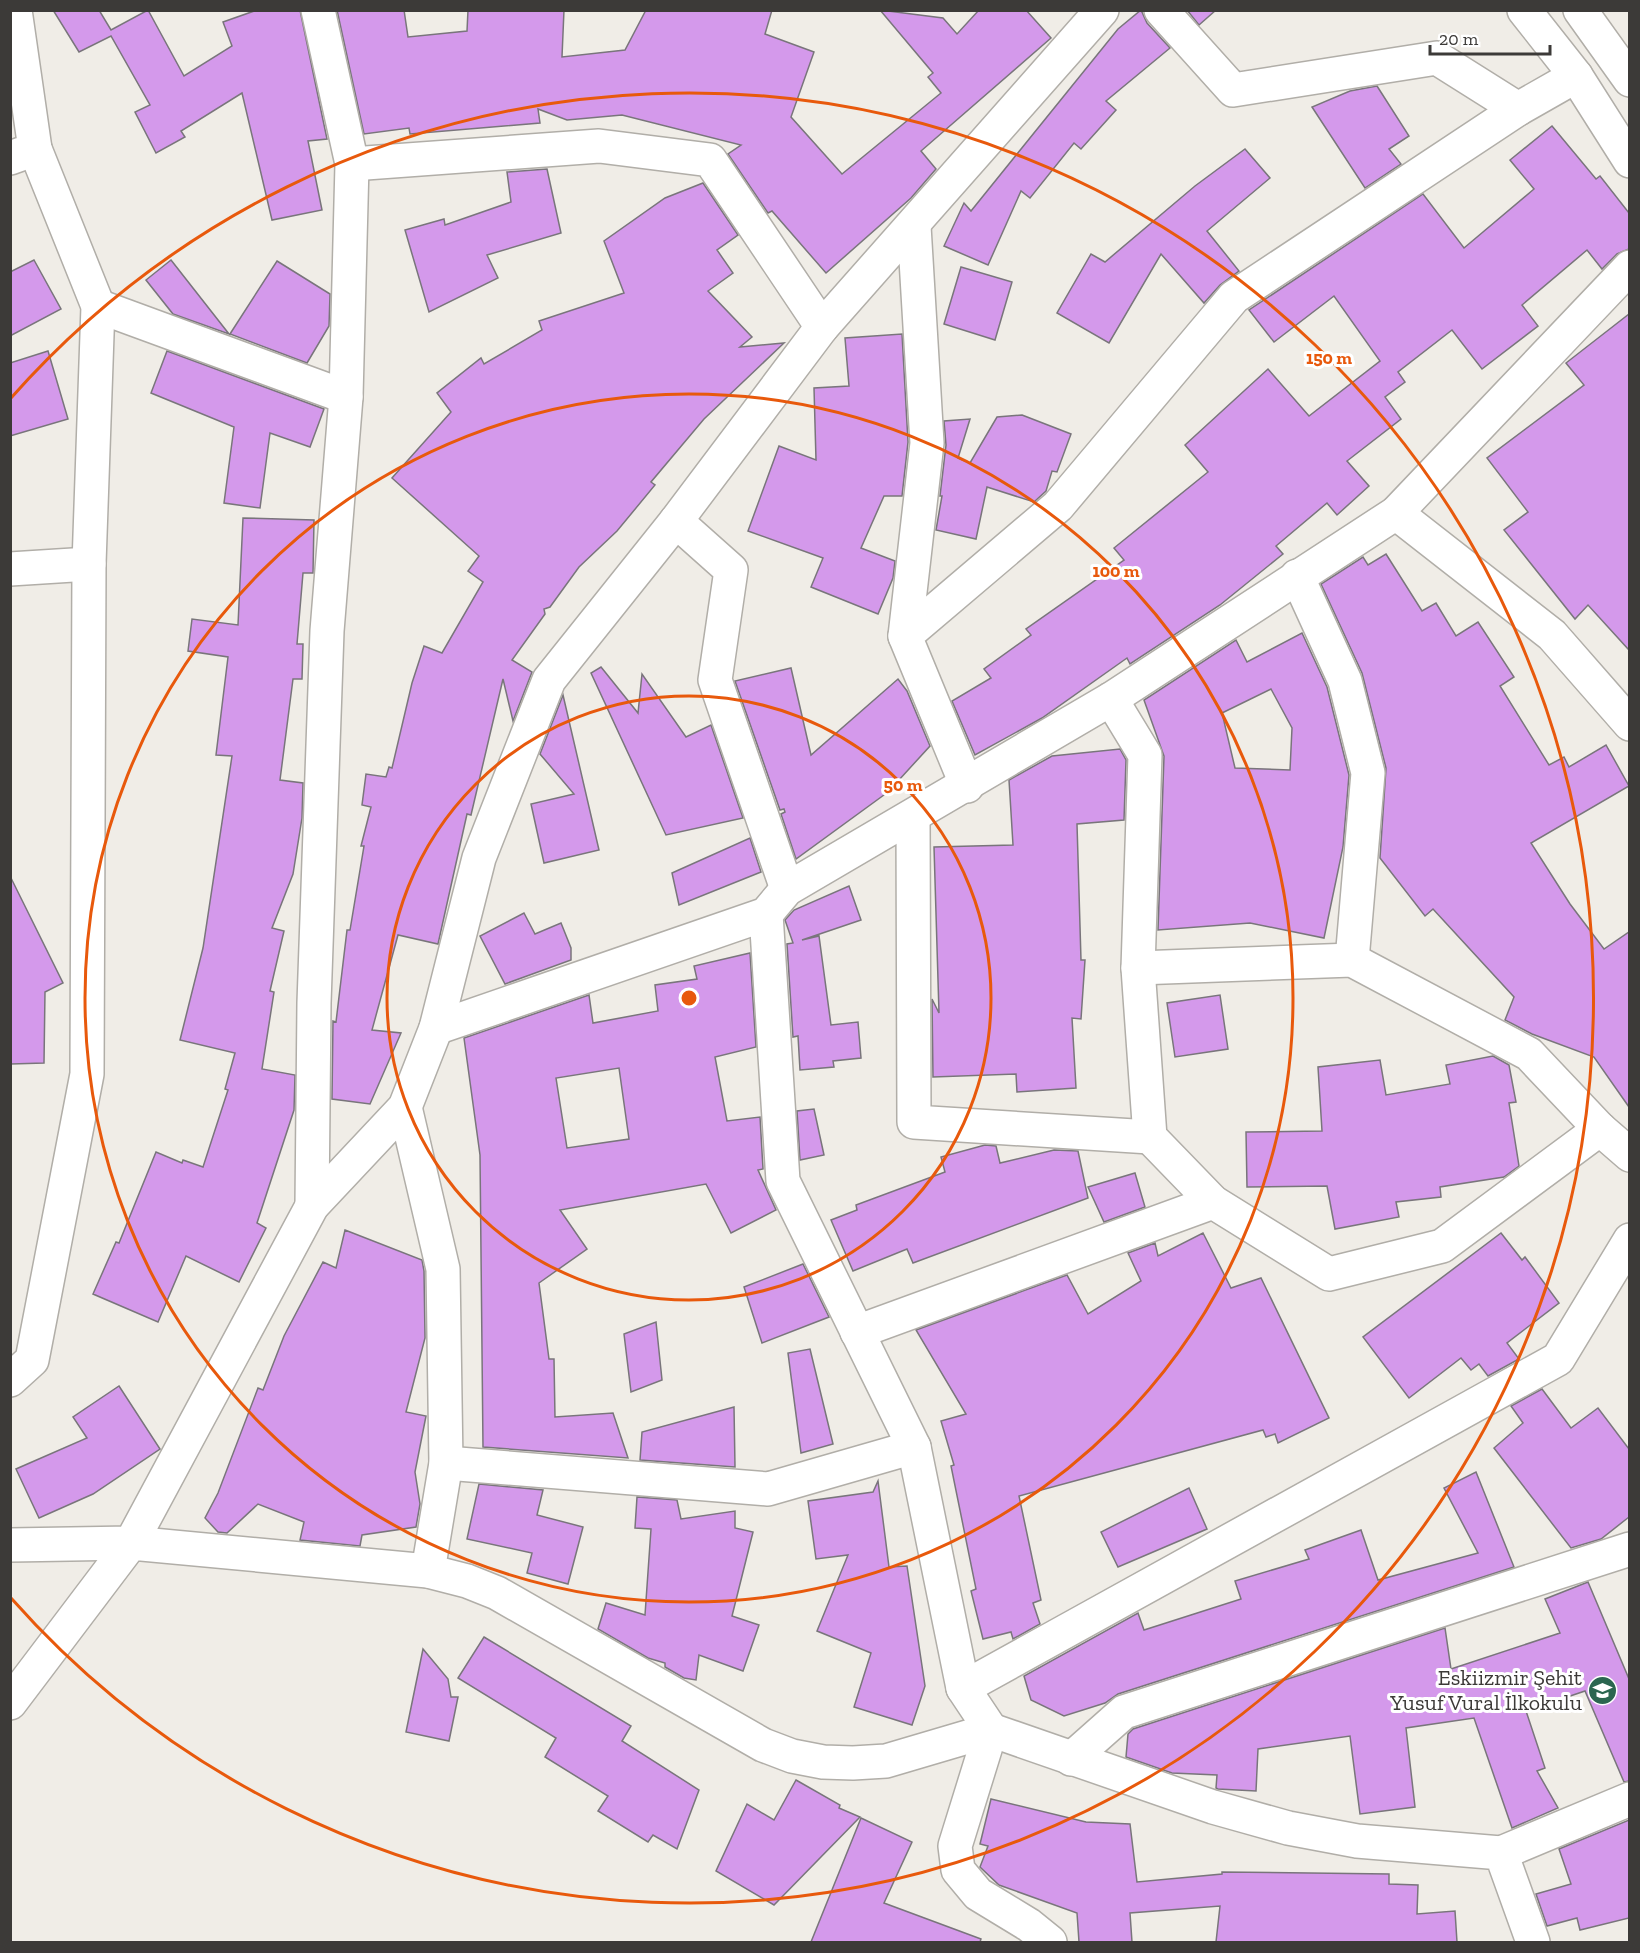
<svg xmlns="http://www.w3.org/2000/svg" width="1640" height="1953" viewBox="0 0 1640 1953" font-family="'Zilla Slab',serif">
  <rect width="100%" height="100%" fill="#f0ede7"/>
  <g fill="#d499eb" stroke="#79757b" stroke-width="1.5" fill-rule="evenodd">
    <polygon points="53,10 99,10 111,30 148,10 184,76 232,46 223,22 257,10 300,10 327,139 308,141 322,210 272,220 242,93 181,131 185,137 156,153 135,112 150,105 111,36 79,52"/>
    <polygon points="337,10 404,10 408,37 467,31 468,10 564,10 562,57 625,50 646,10 772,10 765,34 814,52 791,117 842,174 941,93 928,77 933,73 880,10 943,18 957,34 979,10 1026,10 1051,38 921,151 936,169 911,198 826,273 772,211 768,213 728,154 741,145 622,115 567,120 538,109 540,123 410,134 409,128 364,134"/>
    <polygon points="1141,10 1147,23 1170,48 1106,101 1116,110 1081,149 1074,143 1030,198 1021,191 988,265 944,246 964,203 971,211 1118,29"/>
    <polygon points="1187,10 1216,10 1199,25"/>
    <polygon points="1377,86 1409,136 1389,149 1401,164 1365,188 1312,107 1350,91"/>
    <polygon points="1552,126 1596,179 1600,176 1629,213 1629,249 1617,254 1602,269 1587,250 1522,305 1538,326 1482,369 1452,330 1398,372 1405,382 1385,397 1401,419 1347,461 1369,486 1337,515 1327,503 1276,546 1283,554 1220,605 1130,664 1127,658 1042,718 975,755 952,701 991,678 984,669 1031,635 1026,629 1124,560 1114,548 1208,472 1185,445 1268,369 1309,416 1380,361 1334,296 1274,342 1249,310 1423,194 1464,248 1534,189 1510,160"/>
    <polygon points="1245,149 1270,178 1207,231 1239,271 1220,285 1204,303 1161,254 1109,343 1057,313 1091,254 1105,262 1195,186"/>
    <polygon points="547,169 561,233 487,255 498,278 429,312 405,230 444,219 445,225 511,202 507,172"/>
    <polygon points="703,183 738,235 717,250 733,273 708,291 752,337 740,347 784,343 704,419 651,482 655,485 617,531 579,567 550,607 544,609 545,614 512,660 532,672 513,721 503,679 471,815 467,814 438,944 398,935 372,1030 401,1033 370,1104 332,1099 333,1021 336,1022 347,930 350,930 364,846 361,846 371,807 362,805 366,774 386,777 389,767 392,768 412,683 424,646 442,653 483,582 468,571 479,556 392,478 451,412 437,393 481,358 484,364 542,330 539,321 624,293 604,241 665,198"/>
    <polygon points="34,260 61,309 10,336 10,272"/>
    <polygon points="171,260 229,334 173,314 146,280"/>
    <polygon points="277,261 330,294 329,326 307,363 230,334"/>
    <polygon points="961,267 1012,282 995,340 944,324"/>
    <polygon points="1629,314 1629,650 1588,605 1575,619 1504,530 1528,512 1487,458 1584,385 1566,363"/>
    <polygon points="902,334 908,442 902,496 884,496 861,548 895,561 893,578 878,614 811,587 823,558 748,531 779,446 816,460 814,388 849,386 845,338"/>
    <polygon points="48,351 68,419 10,436 10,363"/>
    <polygon points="167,351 324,409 310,447 270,433 260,508 224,503 234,427 151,393"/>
    <polygon points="1022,415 1071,434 1057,472 1052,471 1046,491 1034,502 987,487 976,539 936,530 942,496 940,496 946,445 944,421 970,419 958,458 970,463 997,417"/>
    <polygon points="243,518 314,520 313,573 303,573 297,644 303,644 302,679 293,679 280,780 303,783 302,818 293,874 272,928 284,931 270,991 274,992 262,1069 295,1075 294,1110 257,1223 266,1228 239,1282 186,1256 158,1322 93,1294 116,1242 119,1243 156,1152 182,1163 183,1160 203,1167 228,1090 225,1089 235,1053 180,1040 203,948 232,756 216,755 228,657 188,651 192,619 238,625"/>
    <polygon points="1386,554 1422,611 1436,603 1456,636 1478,622 1514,677 1500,686 1549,765 1564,757 1569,767 1606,745 1629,786 1531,843 1570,904 1604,949 1629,932 1629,1107 1594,1057 1532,1034 1505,1020 1514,997 1433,909 1425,916 1380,858 1386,768 1362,673 1321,584 1363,557 1368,565"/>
    <path d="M1302,633L1327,687L1349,775L1343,847L1324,938L1250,923L1158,930L1164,756L1144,700L1236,640L1247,662ZM1271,689L1292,728L1290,770L1235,768L1222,713Z"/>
    <polygon points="601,667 638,713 642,674 686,737 711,725 743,818 666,835 591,673"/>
    <polygon points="791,668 811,755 898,679 907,691 930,746 888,792 796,859 781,814 785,812 784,809 780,810 735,681"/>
    <polygon points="563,695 599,850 544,863 531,804 574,794 540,754"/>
    <polygon points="1120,749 1126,760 1124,820 1077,824 1081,960 1085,960 1081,1019 1072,1018 1076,1088 1017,1092 1016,1074 933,1077 932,999 939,1013 934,847 1013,845 1009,780 1052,756"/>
    <polygon points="750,838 761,872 679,905 672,873"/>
    <polygon points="10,876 63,983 45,992 44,1063 11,1064"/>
    <polygon points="849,886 861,920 802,940 819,936 831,1025 858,1022 861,1058 833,1061 834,1067 800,1070 798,1036 793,1037 787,944 793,943 785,920 794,910"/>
    <polygon points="524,913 535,934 561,923 571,948 571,960 505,984 480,936"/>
    <path d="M750,953L756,1047L715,1057L727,1121L760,1117L763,1169L758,1170L776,1210L731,1233L706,1184L560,1210L587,1249L539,1283L549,1359H554L555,1417L613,1413L628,1458L483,1447L480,1155L464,1038L589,995L593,1023L658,1011L655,985L697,979L694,966ZM619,1068L629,1139L567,1148L556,1078Z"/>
    <polygon points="1220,995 1228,1049 1175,1057 1167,1003"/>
    <polygon points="1493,1056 1509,1065 1516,1102 1509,1103 1519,1166 1504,1177 1440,1187 1441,1197 1396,1202 1399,1217 1335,1229 1327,1186 1247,1187 1246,1132 1322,1131 1318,1067 1380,1060 1386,1095 1450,1084 1446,1065"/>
    <polygon points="814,1109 824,1155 800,1160 797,1111"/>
    <polygon points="985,1145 996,1146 1000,1163 1054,1150 1078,1151 1088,1198 913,1263 907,1249 853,1271 831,1220 857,1210 856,1205 945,1172 941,1157"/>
    <polygon points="1135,1173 1145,1207 1104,1222 1088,1187"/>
    <polygon points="345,1230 422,1260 424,1271 425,1338 406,1412 426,1416 415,1472 420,1504 416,1527 362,1535 360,1546 300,1540 304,1522 258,1504 227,1533 218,1532 205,1518 218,1493 258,1388 263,1390 284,1336 323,1262 336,1268"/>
    <polygon points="1203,1233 1231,1288 1261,1278 1329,1418 1278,1443 1275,1434 1266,1437 1263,1430 1019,1496 1041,1600 1033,1603 1040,1624 1013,1639 1011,1632 983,1639 971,1591 976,1589 951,1466 954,1465 941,1421 966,1414 916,1330 1067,1275 1088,1314 1141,1281 1128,1253 1155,1243 1158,1256"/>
    <polygon points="1501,1233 1522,1260 1525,1257 1559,1303 1507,1343 1519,1359 1488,1376 1479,1364 1471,1370 1461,1358 1409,1398 1363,1337"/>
    <polygon points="803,1264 829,1317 762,1343 744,1287"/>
    <polygon points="656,1322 662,1380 631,1392 624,1334"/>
    <polygon points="810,1349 833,1444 801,1453 788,1353"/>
    <polygon points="119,1386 160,1449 93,1494 39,1518 16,1469 87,1438 73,1417"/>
    <polygon points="1542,1389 1571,1428 1598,1408 1629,1449 1629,1517 1601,1539 1571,1548 1494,1448 1523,1423 1511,1406"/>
    <polygon points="734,1407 735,1467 640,1460 642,1432"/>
    <polygon points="1476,1472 1514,1567 1118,1694 1105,1703 1064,1716 1031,1700 1024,1676 1138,1613 1144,1630 1241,1599 1235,1581 1309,1559 1305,1550 1361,1530 1378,1580 1478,1553 1444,1488"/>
    <polygon points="878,1481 889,1567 907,1566 925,1686 912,1725 854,1707 871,1653 817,1631 848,1555 816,1559 808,1501 873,1492"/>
    <polygon points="479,1484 543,1490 537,1515 583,1527 568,1584 527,1573 532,1553 467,1539"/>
    <polygon points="1189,1488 1207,1529 1118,1567 1101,1532"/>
    <polygon points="637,1497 677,1500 681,1519 735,1511 735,1528 753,1532 732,1616 759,1625 743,1671 699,1655 696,1680 684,1678 665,1667 665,1663 648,1658 598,1629 606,1603 645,1615 651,1529 635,1528"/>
    <polygon points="1588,1582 1629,1679 1629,1781 1624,1782 1585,1691 1526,1711 1545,1768 1537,1771 1558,1808 1512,1828 1474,1718 1406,1728 1415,1807 1360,1814 1350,1736 1258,1749 1256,1791 1218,1789 1216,1788 1217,1775 1172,1773 1126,1757 1128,1734 1133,1729 1445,1628 1451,1669 1560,1633 1545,1599"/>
    <polygon points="484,1637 631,1726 622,1741 699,1790 677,1849 653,1835 648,1842 598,1811 608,1796 545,1757 556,1738 458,1678"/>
    <polygon points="423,1649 448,1679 451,1697 458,1697 449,1741 406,1732"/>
    <polygon points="796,1780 840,1805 839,1808 860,1817 774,1905 716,1871 747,1804 774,1820"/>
    <polygon points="991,1799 1086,1822 1130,1824 1137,1882 1222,1874 1222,1872 1389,1874 1389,1884 1418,1885 1417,1914 1455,1911 1457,1942 1216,1942 1220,1906 1130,1913 1132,1942 1079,1942 1077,1913 999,1885 980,1867 988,1846 980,1844"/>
    <polygon points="861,1818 912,1842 884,1903 981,1939 980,1942 811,1942"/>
    <polygon points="1629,1820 1629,1918 1580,1930 1577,1918 1547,1926 1536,1894 1571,1884 1559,1849"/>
  </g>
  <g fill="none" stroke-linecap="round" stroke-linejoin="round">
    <defs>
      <g id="minor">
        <polyline points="1161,10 1233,90 1437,58 1518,109"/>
        <polyline points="10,158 35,149 15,10"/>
        <polyline points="352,164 599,146 710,160 822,327"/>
        <polyline points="98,306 346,397"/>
        <polyline points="1396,513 1552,635 1630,724"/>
        <polyline points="676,521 731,570 715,680 787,889"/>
        <polyline points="10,569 89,564"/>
        <polyline points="1297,576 1345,681 1368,773 1352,960"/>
        <polyline points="905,636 927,443 914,226"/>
        <polyline points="1111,699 1145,755 1138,968 1150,1137 1213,1202 1329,1274 1442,1246 1600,1129"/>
        <polyline points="967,786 905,636 1058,506 1234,297 1518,109 1576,76"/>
        <polyline points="913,817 914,1122 1150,1137"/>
        <polyline points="766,914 783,1181 914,1447 963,1688 991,1730 955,1846 958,1870 978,1894 1029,1925 1050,1942"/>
        <polyline points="1138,968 1352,960 1529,1054 1600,1129 1630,1155"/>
        <polyline points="436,1028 766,914 787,889 1111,699 1396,513 1630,267"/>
        <polyline points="405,1107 443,1269 446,1463 428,1571"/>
        <polyline points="312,1206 314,1003 327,631 346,397 352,164 318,10"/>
        <polyline points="857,1332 1213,1202"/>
        <polyline points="10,1380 32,1360 87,1074 89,564 98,306 35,149"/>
        <polyline points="446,1463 768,1489 914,1447"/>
        <polyline points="10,1545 131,1543 312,1206 405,1107 436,1028 479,858 549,680 676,521 822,327 1102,10"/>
        <polyline points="963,1688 1558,1359 1630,1240"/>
        <polyline points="10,1703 131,1543 428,1571 467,1581 497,1593 763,1745 792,1756 823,1762 853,1763 886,1761 991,1730 1213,1807 1288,1828 1357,1841 1501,1853 1533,1942"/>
        <polyline points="1071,1759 1124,1712 1630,1549"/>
        <polyline points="1501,1853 1630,1799"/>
      </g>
      <g id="major">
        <polyline points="1524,10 1576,76 1630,161"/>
        <polyline points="1580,10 1630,80"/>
      </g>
    </defs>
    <use href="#minor" stroke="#b1aea8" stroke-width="36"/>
    <use href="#major" stroke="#b1aea8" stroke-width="36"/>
    <use href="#minor" stroke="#fff" stroke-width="33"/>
    <use href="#major" stroke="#fff" stroke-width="33"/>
  </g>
  <g fill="none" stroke="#e8590c" stroke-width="3">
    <circle cx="689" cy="998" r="302"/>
    <circle cx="689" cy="998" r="604"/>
    <path d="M11 398A905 905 0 1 1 11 1598"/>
  </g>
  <defs>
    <symbol id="school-disc" viewBox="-11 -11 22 22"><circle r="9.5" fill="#2b6650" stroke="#fff"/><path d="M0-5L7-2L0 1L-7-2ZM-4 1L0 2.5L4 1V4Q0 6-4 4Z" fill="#fff"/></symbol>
  </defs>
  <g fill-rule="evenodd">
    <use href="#school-disc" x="1586" y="1674" width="33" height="33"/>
  </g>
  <g text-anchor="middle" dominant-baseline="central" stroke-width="6" stroke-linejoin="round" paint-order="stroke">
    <g font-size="22" fill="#3c3a38" stroke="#fff" text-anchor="end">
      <text x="1582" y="1677">Eskiizmir Şehit<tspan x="1582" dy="25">Yusuf Vural İlkokulu</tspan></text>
    </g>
  </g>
  <circle cx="689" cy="998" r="9" fill="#e8590c" stroke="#fff" stroke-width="3"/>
  <g font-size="18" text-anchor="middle" font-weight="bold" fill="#e8590c" stroke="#fff" stroke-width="6" stroke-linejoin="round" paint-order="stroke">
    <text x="1329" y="364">150 m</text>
    <text x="1116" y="577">100 m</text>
    <text x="903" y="791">50 m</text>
  </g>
  <rect width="1640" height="1953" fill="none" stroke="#3c3a38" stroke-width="24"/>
  <path d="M1430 45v9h120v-9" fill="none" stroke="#3c3a38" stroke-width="3"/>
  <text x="1439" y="45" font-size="18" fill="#3c3a38" stroke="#ffffff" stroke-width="4.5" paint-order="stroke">20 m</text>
</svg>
